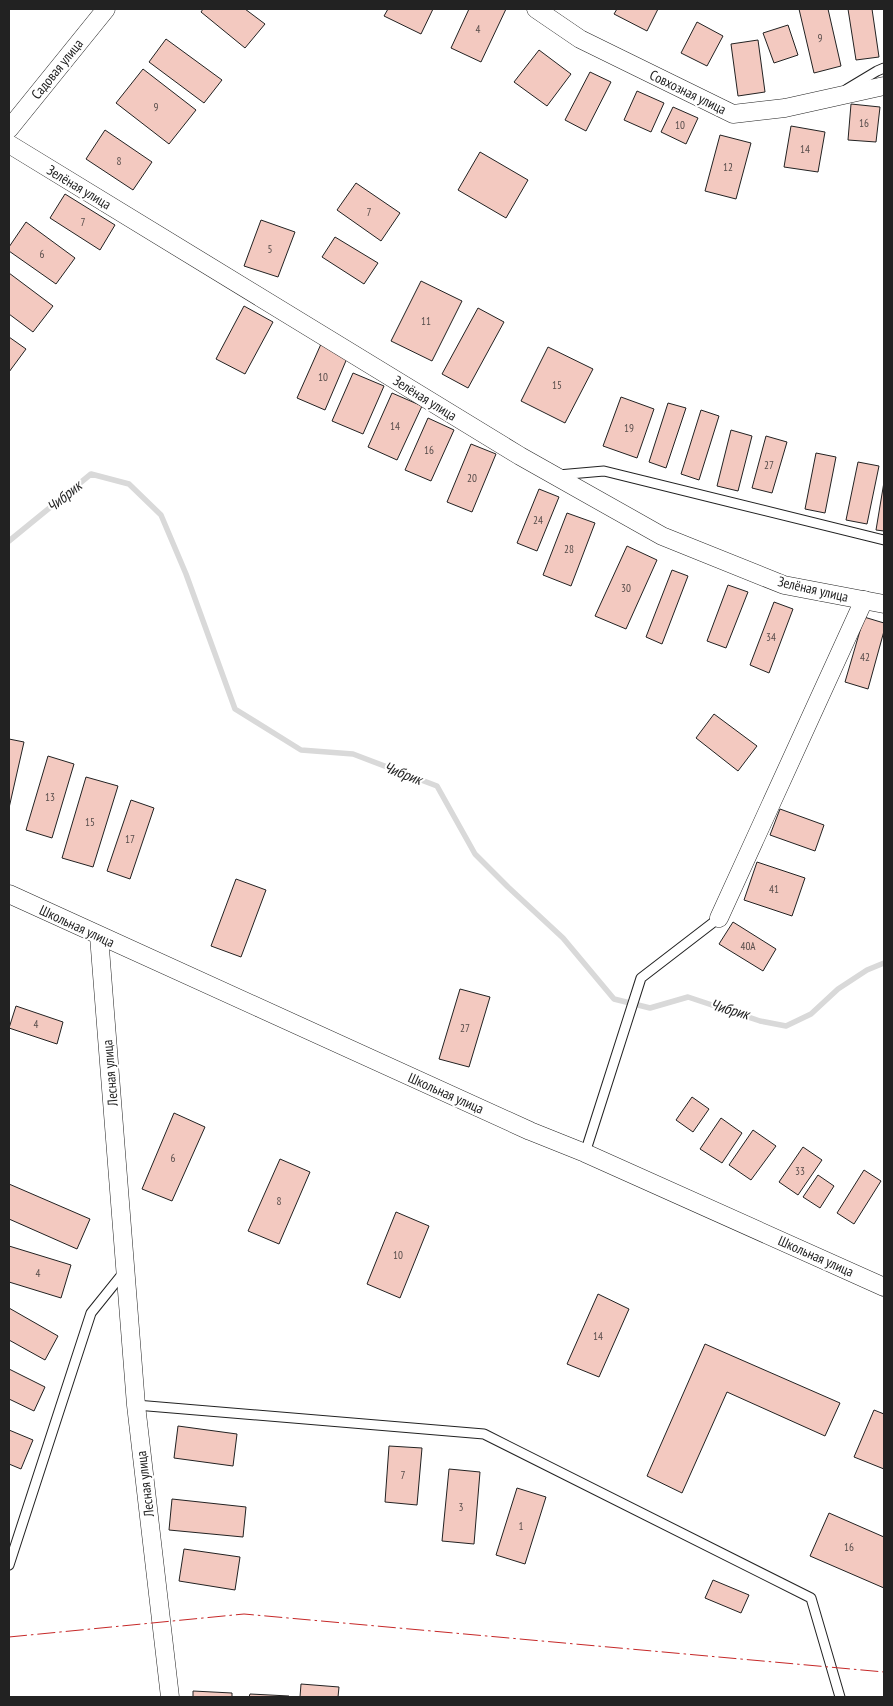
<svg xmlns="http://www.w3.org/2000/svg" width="893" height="1706" viewBox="0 0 893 1706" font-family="'PT Sans Narrow',sans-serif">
  <rect width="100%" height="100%" fill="#fff"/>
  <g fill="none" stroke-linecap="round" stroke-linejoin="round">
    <polyline stroke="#d9d9d9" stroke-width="5.5" points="9,541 91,474 129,484 161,515 186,574 235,709 301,750 353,754 437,786 475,854 508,887 563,938 614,999 650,1008 688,997 760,1021 786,1026 811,1014 838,989 867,970 884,963"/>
  </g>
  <g fill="#f3c9c0" stroke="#222">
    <polygon points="203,9 245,9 265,24 245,48 201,12"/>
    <polygon points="388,9 433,9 421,34 384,16"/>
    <polygon points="469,9 506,9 481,62 451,48"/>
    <polygon points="617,9 658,9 647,31 614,14"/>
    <polygon points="799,9 828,9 841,66 814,73"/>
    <polygon points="848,9 872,9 879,57 856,60"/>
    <polygon points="697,22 723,36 707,66 681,53"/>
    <polygon points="788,25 798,55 774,63 763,33"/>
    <polygon points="166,39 222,80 204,103 149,62"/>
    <polygon points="758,40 765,92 738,96 731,44"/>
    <polygon points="539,50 571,74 547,106 514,82"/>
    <polygon points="143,69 196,110 169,144 116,103"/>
    <polygon points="590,72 611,82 586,131 565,120"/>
    <polygon points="637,91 664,103 651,132 624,120"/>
    <polygon points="851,104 880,107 876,142 848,140"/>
    <polygon points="673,107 698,118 686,144 661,132"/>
    <polygon points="791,126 825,132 818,172 784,167"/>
    <polygon points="105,130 152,162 133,190 86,159"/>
    <polygon points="720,135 751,143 736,199 705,191"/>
    <polygon points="480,152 528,180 506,218 458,190"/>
    <polygon points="356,183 400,213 381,241 337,210"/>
    <polygon points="65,194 115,225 100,250 50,218"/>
    <polygon points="261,220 295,232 278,277 244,266"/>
    <polygon points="26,222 75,258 56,284 9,251 9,247"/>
    <polygon points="335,237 378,263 364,284 322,257"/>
    <polygon points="9,273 53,306 33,332 9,314"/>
    <polygon points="421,281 462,301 432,361 391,341"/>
    <polygon points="244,306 273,322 245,374 216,359"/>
    <polygon points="478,308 504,322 468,388 442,374"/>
    <polygon points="9,337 26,349 9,372"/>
    <polygon points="321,344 348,356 325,410 297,398"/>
    <polygon points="548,347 593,369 565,423 521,401"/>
    <polygon points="353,373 384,386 363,434 332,421"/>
    <polygon points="392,393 422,406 397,460 368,447"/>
    <polygon points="621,397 654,409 637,458 603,446"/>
    <polygon points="668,403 686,408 666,468 649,462"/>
    <polygon points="701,410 719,416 699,480 681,474"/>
    <polygon points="428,418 454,430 431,481 405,470"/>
    <polygon points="731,430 752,436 738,491 717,486"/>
    <polygon points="766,436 787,442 772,493 752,488"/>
    <polygon points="471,444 496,454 472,512 447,502"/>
    <polygon points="816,453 836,457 825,513 805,509"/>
    <polygon points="858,462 879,466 867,524 846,520"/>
    <polygon points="884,482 884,531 876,530"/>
    <polygon points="539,489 559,497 537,551 517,543"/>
    <polygon points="567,513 595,523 571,586 543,575"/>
    <polygon points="627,546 657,560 626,629 595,616"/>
    <polygon points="672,570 688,576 662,644 646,637"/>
    <polygon points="728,585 748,592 726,648 707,641"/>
    <polygon points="774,602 793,609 769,673 750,665"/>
    <polygon points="864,617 884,623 884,631 868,689 845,682"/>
    <polygon points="714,714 757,746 738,771 696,738"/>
    <polygon points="9,739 24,742 9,808"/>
    <polygon points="48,756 74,764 52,838 26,830"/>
    <polygon points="86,777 118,786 93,867 62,858"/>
    <polygon points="131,800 154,808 130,879 107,871"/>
    <polygon points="780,809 824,825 815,851 770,835"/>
    <polygon points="757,862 805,878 792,916 744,900"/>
    <polygon points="236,879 266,890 241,957 211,946"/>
    <polygon points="733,922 776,949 763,971 719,944"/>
    <polygon points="460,989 490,997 469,1067 439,1059"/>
    <polygon points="16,1006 63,1022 57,1044 9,1028"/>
    <polygon points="692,1097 709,1109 693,1132 676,1120"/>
    <polygon points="174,1113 205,1127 172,1201 142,1189"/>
    <polygon points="721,1118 742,1133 722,1163 700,1149"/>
    <polygon points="753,1130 776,1146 751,1180 729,1165"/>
    <polygon points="803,1147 822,1160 798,1195 779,1182"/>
    <polygon points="280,1159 310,1172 279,1244 248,1231"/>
    <polygon points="864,1170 881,1181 854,1224 837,1213"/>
    <polygon points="818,1175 834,1186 820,1208 803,1197"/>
    <polygon points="9,1184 90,1219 77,1249 9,1219"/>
    <polygon points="396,1212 429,1226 400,1298 367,1284"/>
    <polygon points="9,1246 71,1265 61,1298 9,1282"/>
    <polygon points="598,1294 629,1309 599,1377 567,1364"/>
    <polygon points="9,1308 58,1336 45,1360 9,1340"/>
    <polygon points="705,1344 840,1403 825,1436 727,1392 682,1493 647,1476"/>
    <polygon points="9,1369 45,1387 34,1411 9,1399"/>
    <polygon points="874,1410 884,1414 884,1469 854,1457"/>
    <polygon points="178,1426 237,1434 233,1466 174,1458"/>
    <polygon points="9,1430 33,1440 21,1469 9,1464"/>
    <polygon points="389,1446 422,1448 417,1505 385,1502"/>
    <polygon points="449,1469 480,1472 474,1544 442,1541"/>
    <polygon points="517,1488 546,1497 525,1564 496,1555"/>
    <polygon points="172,1499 246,1507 243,1537 169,1530"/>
    <polygon points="829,1513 884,1537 884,1588 810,1556"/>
    <polygon points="184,1549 240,1557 235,1590 179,1581"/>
    <polygon points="713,1580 749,1595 741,1613 705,1598"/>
    <polygon points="301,1684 339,1687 338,1697 300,1697"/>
    <polygon points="193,1691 232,1693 232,1697 193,1697"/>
    <polygon points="250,1694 289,1696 289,1697 249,1697"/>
  </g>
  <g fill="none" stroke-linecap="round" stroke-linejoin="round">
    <defs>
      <g id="lane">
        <polyline points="847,89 877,71 884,68"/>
        <polyline points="558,475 604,471 884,540"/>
        <polyline points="585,1153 641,978 719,918"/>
        <polyline points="136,1405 484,1434 811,1598 840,1697"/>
        <polyline points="9,1565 91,1313 124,1272"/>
      </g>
      <g id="street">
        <polyline points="536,9 580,39 733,114 785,108 884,86"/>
        <polyline points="9,129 106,9"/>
        <polyline points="9,144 520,456 662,536 784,585 884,604"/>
        <polyline points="9,894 530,1131 585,1153 884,1287"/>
        <polyline points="719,918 864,600"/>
        <polyline points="99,936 136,1405 170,1697"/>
      </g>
    </defs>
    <use href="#lane" stroke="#222" stroke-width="11"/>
    <use href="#street" stroke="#222" stroke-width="19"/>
    <use href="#lane" stroke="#fff" stroke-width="9"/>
    <use href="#street" stroke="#fff" stroke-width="18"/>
    <polyline stroke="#c62828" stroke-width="1" stroke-dasharray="18 4 2.5 4" stroke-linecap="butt" points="9,1637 244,1614 884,1672"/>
  </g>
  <g text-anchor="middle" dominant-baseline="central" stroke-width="4" stroke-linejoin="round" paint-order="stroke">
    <g font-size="11" fill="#564c4a">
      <text x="478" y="29">4</text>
      <text x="820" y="38">9</text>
      <text x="156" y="107">9</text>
      <text x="864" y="123">16</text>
      <text x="680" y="125">10</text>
      <text x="805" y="149">14</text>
      <text x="119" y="161">8</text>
      <text x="728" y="167">12</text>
      <text x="369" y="212">7</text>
      <text x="83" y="222">7</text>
      <text x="270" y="249">5</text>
      <text x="42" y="254">6</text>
      <text x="426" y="321">11</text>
      <text x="323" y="377">10</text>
      <text x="557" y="385">15</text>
      <text x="395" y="426">14</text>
      <text x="629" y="428">19</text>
      <text x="429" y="450">16</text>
      <text x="769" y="465">27</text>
      <text x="472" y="478">20</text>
      <text x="538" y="520">24</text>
      <text x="569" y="549">28</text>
      <text x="626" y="588">30</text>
      <text x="771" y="637">34</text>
      <text x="865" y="657">42</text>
      <text x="50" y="797">13</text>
      <text x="90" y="822">15</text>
      <text x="130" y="839">17</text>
      <text x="774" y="889">41</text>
      <text x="748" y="946">40А</text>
      <text x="36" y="1024">4</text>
      <text x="465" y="1028">27</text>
      <text x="173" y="1158">6</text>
      <text x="800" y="1171">33</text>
      <text x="279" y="1201">8</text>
      <text x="398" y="1255">10</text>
      <text x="38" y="1273">4</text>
      <text x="598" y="1336">14</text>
      <text x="403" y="1475">7</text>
      <text x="461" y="1507">3</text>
      <text x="521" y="1526">1</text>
      <text x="849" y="1547">16</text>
    </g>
    <g font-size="14" fill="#222" stroke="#fff">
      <text transform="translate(57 69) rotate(-51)">Садовая улица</text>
      <text transform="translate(688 92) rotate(26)">Совхозная улица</text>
      <text transform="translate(79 187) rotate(31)">Зелёная улица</text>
      <text transform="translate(425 398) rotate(32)">Зелёная улица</text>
      <text transform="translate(813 589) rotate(13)">Зелёная улица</text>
      <text transform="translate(77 926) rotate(25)">Школьная улица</text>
      <text transform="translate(110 1073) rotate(-95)">Лесная улица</text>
      <text transform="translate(446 1093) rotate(24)">Школьная улица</text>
      <text transform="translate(816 1256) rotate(24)">Школьная улица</text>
      <text transform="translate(145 1484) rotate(-97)">Лесная улица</text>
    </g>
    <g font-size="15" font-style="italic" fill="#222" stroke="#fff">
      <text transform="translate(64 496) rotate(-39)">Чибрик</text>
      <text transform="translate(403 773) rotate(21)">Чибрик</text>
      <text transform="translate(730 1009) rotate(16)">Чибрик</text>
    </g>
  </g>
  <rect width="893" height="1706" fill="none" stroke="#222222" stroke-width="20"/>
</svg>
